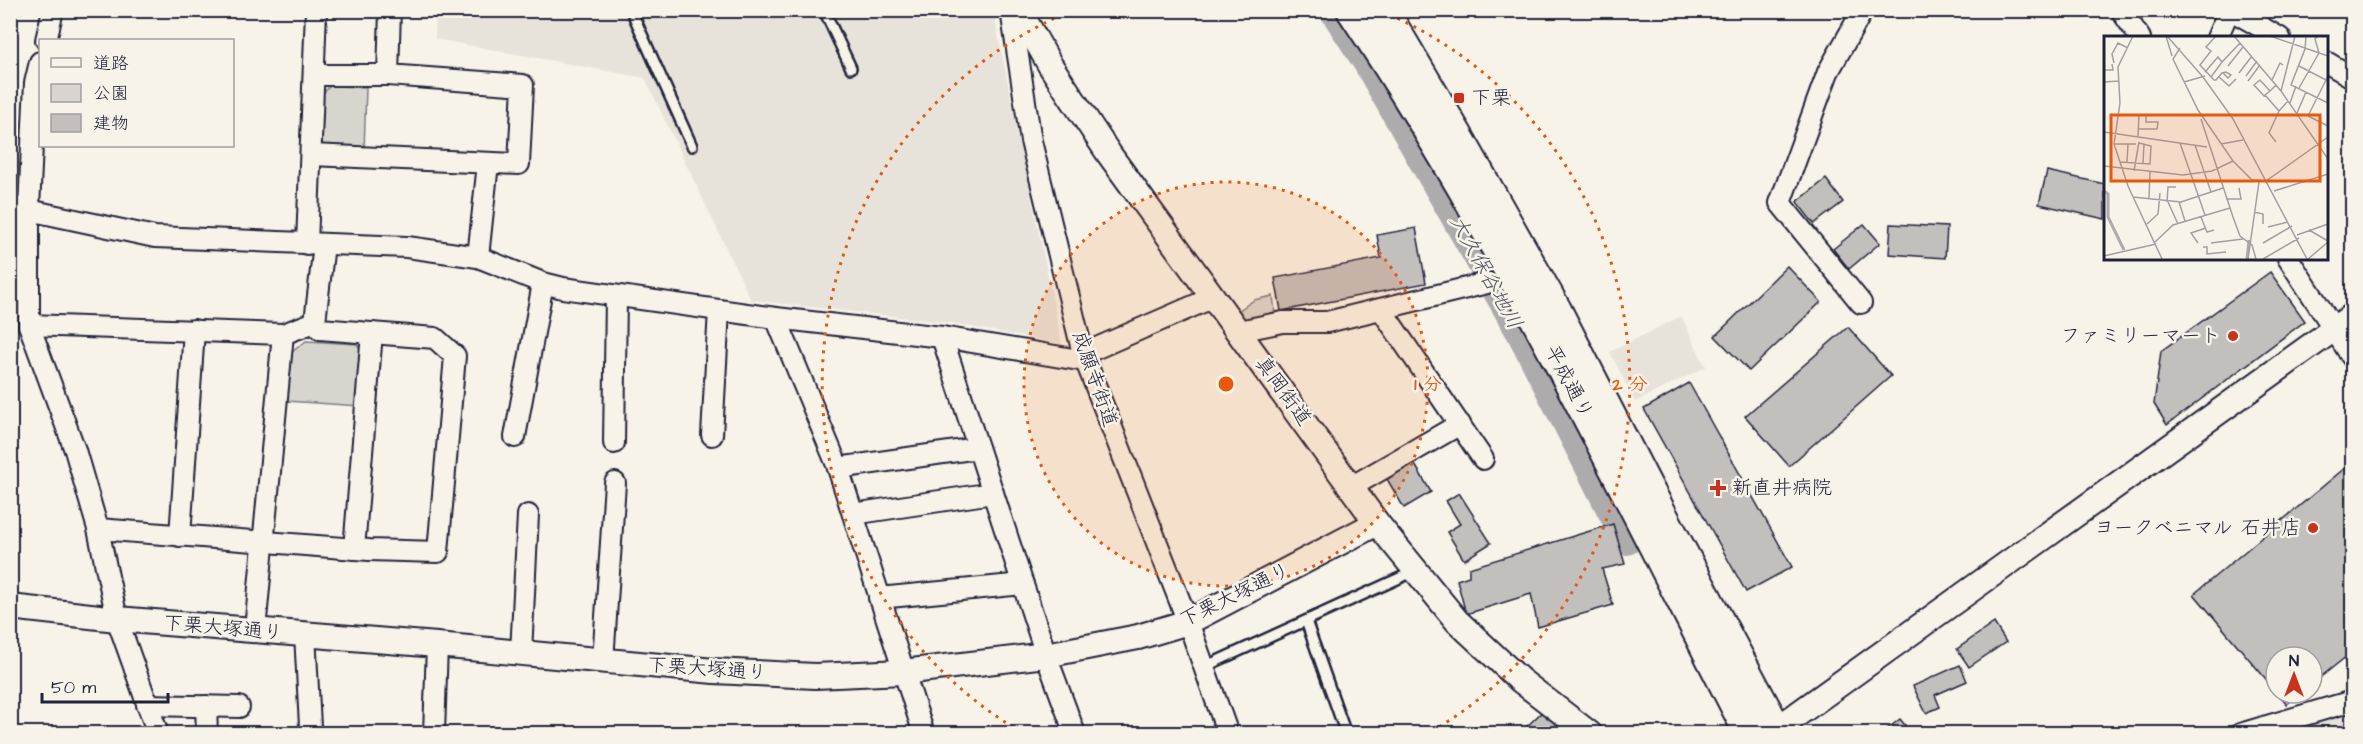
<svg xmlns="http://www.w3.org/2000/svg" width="2363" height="744" viewBox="0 0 2363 744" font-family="'Architects Daughter','Klee One',sans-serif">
  <rect width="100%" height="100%" fill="#f7f3e8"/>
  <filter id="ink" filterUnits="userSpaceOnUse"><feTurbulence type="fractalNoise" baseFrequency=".0167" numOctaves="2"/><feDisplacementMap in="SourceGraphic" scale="12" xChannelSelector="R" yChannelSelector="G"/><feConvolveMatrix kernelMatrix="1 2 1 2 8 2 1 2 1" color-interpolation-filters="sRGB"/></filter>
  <g filter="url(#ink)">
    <g fill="#e7e3db">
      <polygon points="436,11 993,11 1062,344 951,323 751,300 645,78 435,39"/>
      <polygon points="1681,316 1706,367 1635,402 1610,352"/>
      <polygon points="2352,709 2352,733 2262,734"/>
    </g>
    <g fill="#d8d5cf" stroke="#7d7c85" stroke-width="1.5">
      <polygon points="330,86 366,87 364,153 327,151 320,143 321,95"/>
      <polygon points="1273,296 1276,321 1248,325 1238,311 1254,300"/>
      <polygon points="306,341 357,344 364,355 360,406 287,401 292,352"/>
    </g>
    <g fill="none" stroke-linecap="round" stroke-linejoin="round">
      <polyline stroke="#aeabad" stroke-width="30" points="1334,10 1368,63 1521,332 1627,540"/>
    </g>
    <g fill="#c2bfbd" stroke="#22223b" stroke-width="1.5">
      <polygon points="2047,171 2105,184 2105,219 2039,204"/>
      <polygon points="1826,179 1843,202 1814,224 1797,202"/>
      <polygon points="1864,224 1880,243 1849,269 1833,249"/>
      <polygon points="1891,224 1947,227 1945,258 1889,254"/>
      <polygon points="1416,228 1426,283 1281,311 1275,278 1381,258 1377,235"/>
      <polygon points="1787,266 1821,302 1749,371 1715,336"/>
      <polygon points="2270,272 2305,321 2167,425 2154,404 2161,351"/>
      <polygon points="1848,327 1891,376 1789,466 1745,416"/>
      <polygon points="1689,383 1792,567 1746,592 1644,409"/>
      <polygon points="2352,462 2352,652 2312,684 2312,657 2276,657 2276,691 2194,594"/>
      <polygon points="1414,463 1431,492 1404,508 1387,479"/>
      <polygon points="1459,493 1491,543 1464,560 1447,532 1460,524 1446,501"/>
      <polygon points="1613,524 1625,564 1602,569 1613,605 1538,627 1531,594 1466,614 1457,580 1469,576 1469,568"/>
      <polygon points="1994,623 2006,642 1969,667 1957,649"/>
      <polygon points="1960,665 1967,681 1935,695 1940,707 1926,713 1913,686"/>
      <polygon points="2278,693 2301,693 2287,704"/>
      <polygon points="1547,707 1586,734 1519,734"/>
      <polygon points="1900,719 1912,734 1881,734"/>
    </g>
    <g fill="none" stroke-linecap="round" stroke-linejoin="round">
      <defs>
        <g id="service">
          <polyline points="631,10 692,146"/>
          <polyline points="824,10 851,68"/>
          <polyline points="1306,621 1346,734"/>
          <polyline points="1204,667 1415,571"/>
        </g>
        <g id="minor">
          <polyline points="1011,10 1031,141 1083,354 1188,622 1228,734"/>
          <polyline points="2121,10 2140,38"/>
          <polyline points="2231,10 2280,38"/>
          <polyline points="2217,38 2229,10"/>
          <polyline points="46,40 53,10"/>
          <polyline points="40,62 35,83 29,208 29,325 75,450 98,529 117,619 158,734"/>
          <polyline points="2326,62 2352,77"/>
          <polyline points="314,75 388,75"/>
          <polyline points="311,155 519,164 523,85 388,75 390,10"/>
          <polyline points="10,206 155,237 407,247 478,257 543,283 563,288 776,318 942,337 1085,361"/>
          <polyline points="307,244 316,10"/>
          <polyline points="478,257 488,163"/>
          <polyline points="2288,258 2352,357"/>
          <polyline points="1861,303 1780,203 1828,72 1863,10"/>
          <polyline points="1381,309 1483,459"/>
          <polyline points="776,318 837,465 924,734"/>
          <polyline points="29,325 283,334"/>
          <polyline points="1239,331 1283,322 1327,322 1487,283"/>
          <polyline points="942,337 1046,655 1075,734"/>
          <polyline points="1083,354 1214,297"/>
          <polyline points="712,435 719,310"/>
          <polyline points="515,437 543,283"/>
          <polyline points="614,443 616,297"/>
          <polyline points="838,468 978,448"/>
          <polyline points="1351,487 1460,424"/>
          <polyline points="853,514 993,493"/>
          <polyline points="98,529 369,550 438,552 455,356 435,338 320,329 315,322"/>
          <polyline points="180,536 194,330"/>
          <polyline points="354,549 372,333"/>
          <polyline points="879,598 1023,584"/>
          <polyline points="255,630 283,334 315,322 324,244"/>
          <polyline points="305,634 310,726"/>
          <polyline points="521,653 528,515"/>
          <polyline points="603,661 615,483"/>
          <polyline points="147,705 239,707"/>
          <polyline points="206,706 207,734"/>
          <polyline points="434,734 437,645"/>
          <polyline points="2240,734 2352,701"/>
        </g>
        <g id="tertiary">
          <polyline points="1019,10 1050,65 1109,154 1377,523 1457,621 1520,680 1590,734"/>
          <polyline points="10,607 117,619 437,645 714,671 815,676 903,672 1046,655 1138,637 1188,622 1377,523"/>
          <polyline points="1770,734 2352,316"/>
        </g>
        <g id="primary">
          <path d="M1352,10C1505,239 1624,489 1750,734"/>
          <polyline points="1383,10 1461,142 1556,310 1646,485 1779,734"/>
        </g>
      </defs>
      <use href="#service" stroke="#22223b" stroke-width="14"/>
      <use href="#minor" stroke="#22223b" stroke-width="24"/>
      <use href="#tertiary" stroke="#22223b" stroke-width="28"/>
      <use href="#primary" stroke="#22223b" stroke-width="34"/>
      <use href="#service" stroke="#f7f3e8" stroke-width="9"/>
      <use href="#minor" stroke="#f7f3e8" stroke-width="20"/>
      <use href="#tertiary" stroke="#f7f3e8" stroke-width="24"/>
      <use href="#primary" stroke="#f7f3e8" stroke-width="30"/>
    </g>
  </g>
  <circle cx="1226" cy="384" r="202" fill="#e8590c" fill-opacity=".12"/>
  <g fill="none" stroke="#e8590c" stroke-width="3" stroke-dasharray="3 6">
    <circle cx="1226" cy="384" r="202"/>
    <path d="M1021 732A404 404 0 0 1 1071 11M1381 11A404 404 0 0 1 1431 732"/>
  </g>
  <g fill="#c8321e" stroke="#f7f3e8" stroke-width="2">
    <rect x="1453" y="92" width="12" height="12" rx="3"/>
    <circle cx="2233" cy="336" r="6"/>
    <path d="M1715 479h6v6h6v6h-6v6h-6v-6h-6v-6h6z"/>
    <circle cx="2313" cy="528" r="6"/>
  </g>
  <g text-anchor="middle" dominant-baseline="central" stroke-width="5" stroke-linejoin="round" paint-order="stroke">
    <g font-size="20" fill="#22223b" stroke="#f7f3e8" text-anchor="start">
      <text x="1471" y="98">下栗</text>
      <text x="2221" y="336" text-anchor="end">ファミリーマート</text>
      <text x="1732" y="488">新直井病院</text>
      <text x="2301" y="528" text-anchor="end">ヨークベニマル 石井店</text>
    </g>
    <g font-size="20" fill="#22223b" stroke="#f7f3e8">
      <text transform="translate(1095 379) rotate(71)">成願寺街道</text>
      <text transform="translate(1569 382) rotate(62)">平成通り</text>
      <text transform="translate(1283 391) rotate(54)">真岡街道</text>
      <text transform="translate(1235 595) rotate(-26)">下栗大塚通り</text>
      <text transform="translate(223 628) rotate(5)">下栗大塚通り</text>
      <text transform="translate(707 669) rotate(4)">下栗大塚通り</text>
    </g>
    <g font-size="21" font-style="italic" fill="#535263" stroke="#f7f3e8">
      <text transform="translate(1486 272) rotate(61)">大久保谷地川</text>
    </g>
  </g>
  <g transform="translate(2104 36)">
    <rect width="224" height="224" fill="#f7f3e8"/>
    <path fill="none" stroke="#aeabad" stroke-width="3" d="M0,155L4,158V181L20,214M143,223L145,204"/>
    <path fill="none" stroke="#a29fa3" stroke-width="1.5" d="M29,0L14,31L16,67L10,108L24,150L58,223M62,0L68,20M63,0L99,41L129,83L203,223M112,0L102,11L107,15L96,29L110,44H112L118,37L122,36L127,39L124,42L119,37M130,0L177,55L224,123M166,0L224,20M202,0L201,13L187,49L224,67M76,12L69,23L94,74L129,125L148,144L162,145L224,101M10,27L8,18L14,7L24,12M8,28L9,34H0V46L15,45M124,30L139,11M195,30L224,45M101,36L114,21L118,26L136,7M135,37L148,20M142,40L153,25M107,41L118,26M115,41L125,50L132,43M168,44L176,27L179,29M144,45L156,29M80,46L101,40M195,52L215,17L211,3L214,0M166,55L156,44L150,49L160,60L161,59L166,55L172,49M177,55L191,0M161,59L175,75L184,65M186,67L192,50M193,77L202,56M204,80L224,40M204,80L224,90M97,83L129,181L136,200L148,209L152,223M0,96L103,111M34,100L35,79H42V86H54L53,93H35M172,106L165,97L175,75M76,107L101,179M10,108H32M117,108L139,104M91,109L107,156M16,126L46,128L47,110L35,107M23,126L24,108M39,127L40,108M0,130L79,139L108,135L129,125M30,135L35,106M170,155L224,138M29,161L77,166L119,152M45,162L46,136M122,163H137L135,152M63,166L64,151H72M64,166L74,188M75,166L81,185M150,176L159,178V188M97,181L103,196L110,194M43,188L54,178L56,157M164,191L184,186M205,194L224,205M193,199L224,188M51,206L69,189L126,172M94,207L87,197L102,192M107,207L139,203M159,207L188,190M99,211H103V218L122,216M0,220L52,208M144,223L155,146M159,223L195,202M204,223L224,206"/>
    <path fill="#e8590c" fill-opacity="0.15" stroke="#e8590c" stroke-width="3" d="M7,79H216V145H7Z"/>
    <rect width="224" height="224" fill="none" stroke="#22223b" stroke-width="3"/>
  </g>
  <circle cx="1226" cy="384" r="9" fill="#e8590c" stroke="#f7f3e8" stroke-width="3"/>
  <g font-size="18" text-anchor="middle" font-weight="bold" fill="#e8590c" stroke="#f7f3e8" stroke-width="5" stroke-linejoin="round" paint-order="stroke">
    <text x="1428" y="390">1 分</text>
    <text x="1630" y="390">2 分</text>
  </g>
  <rect width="2363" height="744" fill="none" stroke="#f7f3e8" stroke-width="36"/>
  <rect x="18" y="18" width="2327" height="708" fill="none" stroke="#22223b" stroke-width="2" filter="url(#ink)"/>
  <rect x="39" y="39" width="195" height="108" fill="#f7f3e8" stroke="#a29fa3" stroke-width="1.5"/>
  <rect x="51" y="58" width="30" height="9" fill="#f7f3e8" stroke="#a29fa3" stroke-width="1.5"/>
  <text x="93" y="69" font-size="18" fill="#22223b">道路</text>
  <rect x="51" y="84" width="30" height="18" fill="#d8d5cf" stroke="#a29fa3" stroke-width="1.5"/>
  <text x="93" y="99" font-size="18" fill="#22223b">公園</text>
  <rect x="51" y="114" width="30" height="18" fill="#c2bfbd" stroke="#a29fa3" stroke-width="1.5"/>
  <text x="93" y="129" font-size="18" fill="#22223b">建物</text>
  <g transform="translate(2294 675)"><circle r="28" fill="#f7f3e8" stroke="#a29fa3" stroke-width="1.5"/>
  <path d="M0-4.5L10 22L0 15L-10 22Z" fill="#c8321e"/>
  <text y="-9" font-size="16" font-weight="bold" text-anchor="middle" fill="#22223b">N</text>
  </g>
  <path d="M42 693v9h126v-9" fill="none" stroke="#22223b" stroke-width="3"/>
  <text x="51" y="693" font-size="18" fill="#22223b" stroke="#f7f3e8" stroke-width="4.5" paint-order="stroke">50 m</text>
</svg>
